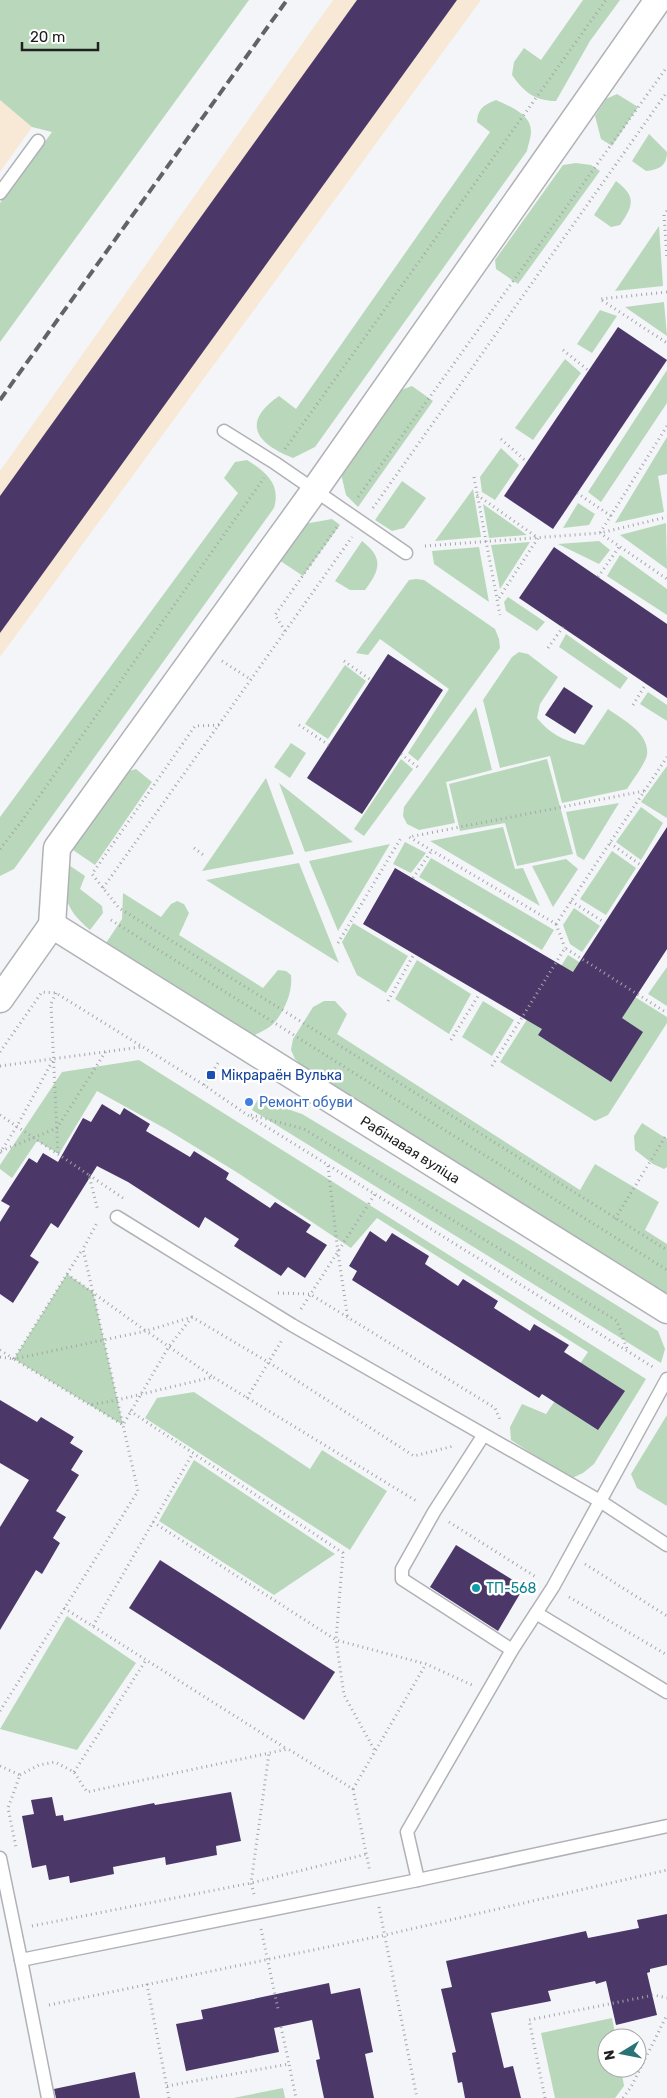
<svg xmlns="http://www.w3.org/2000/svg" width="667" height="2098" viewBox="0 0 667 2098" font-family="Rubik,sans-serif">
  <rect width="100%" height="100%" fill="#f4f5f9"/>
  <g fill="#f7e9d6">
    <polygon points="333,0 481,0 0,657 0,471"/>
    <polygon points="0,100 32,127 0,172"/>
  </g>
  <g fill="#b9d8bb">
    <polygon points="0,0 249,0 0,342 0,203 52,132 32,127 0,100"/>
    <path d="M583,0H620L590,41L556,101C535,101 524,92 512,75L514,62L524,48L541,60Z"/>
    <polygon points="617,94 638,107 612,146 601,139 595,116 606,99"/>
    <path d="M496,100C509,106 531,114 531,131C531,138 528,145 527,151L315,447L293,458C257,444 240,423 279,396L296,409L490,132L477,122C478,108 484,105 496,100Z"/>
    <path d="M649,134L667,152C667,166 658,170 646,171L632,161Z"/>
    <polygon points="576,163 591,165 600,171 518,284 496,269 495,260 563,165"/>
    <path d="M616,181C636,196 634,205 620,225L611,227L594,215Z"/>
    <polygon points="659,226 663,286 615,291"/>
    <polygon points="664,302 667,336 625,307"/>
    <polygon points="600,310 617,316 592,353 577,344"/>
    <polygon points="565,359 581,373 533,440 515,428"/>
    <polygon points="667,370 667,403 601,502 588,492"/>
    <polygon points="412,386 433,401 358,507 346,495 341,474 401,390"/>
    <polygon points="667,437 667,474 658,476 664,512 615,523"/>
    <polygon points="501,448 519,465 495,500 482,492 480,477"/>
    <path d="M247,460C266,472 281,484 274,508L14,869L0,876V817L238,493L224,478L235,462Z"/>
    <polygon points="402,481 426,498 404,528 392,531 375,520"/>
    <polygon points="473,489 481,537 435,541"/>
    <polygon points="578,503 595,514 589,525 563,528"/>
    <polygon points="483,504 527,535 489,538"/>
    <polygon points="332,519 340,525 303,576 279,560 304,524"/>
    <polygon points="666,523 667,569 620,535"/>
    <path d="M362,541C384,558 380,570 365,590H350L335,581Z"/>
    <polygon points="599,541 610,550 599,564 558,544"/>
    <polygon points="530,542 500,589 491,545"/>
    <polygon points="479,547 489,602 434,564 432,551"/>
    <polygon points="620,555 667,589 667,615 607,576"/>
    <polygon points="416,579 424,580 495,629 499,639 500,648 418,761 408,753 449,689 380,639 368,655 356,653 409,580"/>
    <polygon points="508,597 545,622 537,631 506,611 504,602"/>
    <polygon points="566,634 628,678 620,689 559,647"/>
    <path d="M519,652L528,654L558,677L540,704L537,718C550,734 564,741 584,745L608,709C623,720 650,733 647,755C645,764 632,781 627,789L562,803L550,756L500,768L483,700L512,657Z"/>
    <polygon points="345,665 366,681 328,739 305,724"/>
    <polygon points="648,692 667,705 667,721 640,704"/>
    <polygon points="476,707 492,770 446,782 455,823 419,830 407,824 403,816 404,807"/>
    <polygon points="291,743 306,753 290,778 274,767"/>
    <polygon points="401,759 413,769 364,836 354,829"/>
    <polygon points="547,759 573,854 517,866 505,823 460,831 449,784"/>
    <polygon points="667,766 667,818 641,802"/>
    <polygon points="136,769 152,782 95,865 73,850 126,772"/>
    <polygon points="266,778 294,854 202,871"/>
    <polygon points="279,783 353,842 305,852"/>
    <polygon points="619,803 584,860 577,856 566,812"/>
    <polygon points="641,807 663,823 641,860 616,842"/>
    <polygon points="503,827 515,869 523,868 540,906 430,841"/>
    <polygon points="405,842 426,853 411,873 393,864"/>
    <polygon points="390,844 338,931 309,861"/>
    <polygon points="612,851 636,868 606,915 580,899"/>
    <polygon points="431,858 554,930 542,950 419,877"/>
    <polygon points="566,859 578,869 553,907 532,866"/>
    <path d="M63,861L85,876L80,889L102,906L103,913L90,930C62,906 65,895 63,861Z"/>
    <polygon points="299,863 339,963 206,880"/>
    <path d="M123,893L161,917L171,904L177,901L184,904L189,913L179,935L263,988L278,970L286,971L291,975C293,991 285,1010 275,1022C270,1028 262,1031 255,1035L245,1034L106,943L122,919Z"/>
    <polygon points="574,908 600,926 582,952 570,944 563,925"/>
    <polygon points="353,923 408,956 386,993 357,975 342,942"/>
    <polygon points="568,955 667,1017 667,1023 608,1115 595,1121 500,1062"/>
    <polygon points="417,960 471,994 449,1034 395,999"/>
    <polygon points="667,967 667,1006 648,994"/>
    <polygon points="324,1001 335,1001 347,1014 337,1034 580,1190 595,1164 659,1202 645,1230 667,1244 667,1295 308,1071 295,1059 291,1050 293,1039 313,1007"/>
    <polygon points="483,1001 514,1020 492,1056 462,1037"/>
    <polygon points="139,1060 646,1379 594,1464 583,1473 570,1479 511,1440 510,1427 522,1404 546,1414 588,1352 377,1218 351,1248 238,1173 166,1129 97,1091 59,1154 37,1141 12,1178 0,1169 0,1165 62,1072"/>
    <polygon points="258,1099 302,1114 515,1242 658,1331 665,1349 661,1363 252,1110"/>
    <polygon points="642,1123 667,1139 667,1167 664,1169 653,1164 635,1150 634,1136"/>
    <polygon points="67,1274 93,1292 123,1425 14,1359"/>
    <polygon points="194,1392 310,1469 322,1450 387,1491 350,1550 145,1418 157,1398"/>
    <polygon points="667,1415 667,1506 637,1488 631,1474"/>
    <polygon points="194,1460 335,1554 274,1595 159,1521"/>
    <polygon points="67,1616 136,1663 77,1750 0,1729"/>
    <polygon points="612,2018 616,2038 607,2038 607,2068 621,2068 624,2086 615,2098 555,2098 541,2033"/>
    <polygon points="283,2088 285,2098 233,2098"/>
  </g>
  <g fill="#4b3869">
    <polygon points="357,0 457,0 0,633 0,496"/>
    <polygon points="618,327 667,360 553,529 504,496"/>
    <polygon points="554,547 667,624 667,698 519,598"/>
    <polygon points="388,654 443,690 362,814 307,778"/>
    <polygon points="564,687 593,706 575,734 545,715"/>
    <polygon points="667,827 667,949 622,1018 643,1032 611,1082 538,1035 542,1029 363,924 395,868 573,972"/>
    <polygon points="102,1104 120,1115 124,1108 150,1124 146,1131 190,1157 194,1151 229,1173 226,1179 244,1191 270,1208 275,1202 311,1225 306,1232 327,1245 305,1278 288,1267 281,1276 234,1246 239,1239 205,1217 199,1228 128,1182 97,1166 58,1228 51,1223 30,1256 39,1262 13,1303 0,1294 0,1222 10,1206 1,1201 29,1158 37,1163 43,1153 58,1162 83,1118 91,1122"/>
    <polygon points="370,1231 386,1242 392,1233 429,1256 425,1264 458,1286 463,1279 498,1301 494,1308 530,1331 534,1324 569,1345 564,1352 625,1391 598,1430 542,1394 539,1398 352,1280 357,1271 349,1266"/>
    <polygon points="0,1400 37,1422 41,1417 74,1437 70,1443 83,1451 71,1470 79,1475 56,1511 66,1517 53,1538 60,1543 42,1574 36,1570 0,1630 0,1527 29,1480 0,1463"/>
    <polygon points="456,1545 524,1587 498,1631 430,1587"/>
    <polygon points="160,1560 335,1672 304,1720 129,1608"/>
    <polygon points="231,1792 241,1841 216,1846 217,1855 166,1865 165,1857 113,1867 114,1874 70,1883 69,1876 49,1880 46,1865 32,1868 22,1816 34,1814 31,1800 52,1797 56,1816 63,1815 64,1821 154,1803 155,1805"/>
    <polygon points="667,1914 667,1965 650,1969 650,1972 647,1973 657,2015 616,2025 606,1981 596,1984 595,1981 548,1991 551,2001 491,2013 504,2068 513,2066 521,2098 465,2098 462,2082 458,2083 452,2053 456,2052 441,1989 452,1987 446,1961 586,1931 588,1938 639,1928 637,1920"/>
    <polygon points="329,1983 331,1994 360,1988 373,2052 365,2054 374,2098 324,2098 316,2060 320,2059 312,2020 274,2028 279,2052 186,2071 176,2024 203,2019 201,2010"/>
    <polygon points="135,2072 140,2098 56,2098 54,2089"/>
  </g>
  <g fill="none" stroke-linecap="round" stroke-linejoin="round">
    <defs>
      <g id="service">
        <polyline points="0,193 38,141"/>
        <polyline points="224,431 275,463 406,553"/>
        <polyline points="117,1217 292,1325 600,1501 667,1545"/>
        <polyline points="481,1439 434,1512 402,1569 402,1579 512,1650"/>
        <polyline points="536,1613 667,1692"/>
        <polyline points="0,1858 21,1960 418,1880 667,1826"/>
        <polyline points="418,1880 407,1832 512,1650 553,1587 667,1379"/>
        <polyline points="21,1960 48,2098"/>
      </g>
      <g id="minor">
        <polyline points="52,925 57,848 314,491 658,0"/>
        <polyline points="52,925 667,1310"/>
        <polyline points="0,999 52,925"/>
      </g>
    </defs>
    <use href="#service" stroke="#b1b2b6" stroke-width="15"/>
    <use href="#minor" stroke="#b1b2b6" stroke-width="29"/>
    <g stroke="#a5a6a9" stroke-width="3" stroke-dasharray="1 4" stroke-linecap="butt">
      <polyline points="667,211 664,215 667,258"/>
      <polyline points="667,292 600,299 667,343"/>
      <polyline points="563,350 589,371"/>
      <polyline points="667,426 600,533 667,517"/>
      <polyline points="501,439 527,462"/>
      <polyline points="285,449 606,0"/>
      <polyline points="474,477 500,615"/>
      <polyline points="577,493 611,516"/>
      <polyline points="477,495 538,538 497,601"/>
      <polyline points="358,497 667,67"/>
      <polyline points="373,508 667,92"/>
      <polyline points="425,546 600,533 667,579"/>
      <polyline points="598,577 619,547"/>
      <polyline points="285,631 275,615 337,527"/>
      <polyline points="548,648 563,627"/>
      <polyline points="222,661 250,679"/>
      <polyline points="344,661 371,680"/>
      <polyline points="633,705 646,684"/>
      <polyline points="219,725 195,726 92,874 119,908 667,1250"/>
      <polyline points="299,725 329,745"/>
      <polyline points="401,754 419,768"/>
      <polyline points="644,791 409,837 556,924 667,757"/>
      <polyline points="610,843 642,866"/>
      <polyline points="194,848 206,857"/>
      <polyline points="0,849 21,822 264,478"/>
      <polyline points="413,878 432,850"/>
      <polyline points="103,888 352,537"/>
      <polyline points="571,901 605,923"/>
      <polyline points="111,920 667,1270"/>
      <polyline points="556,924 565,948"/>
      <polyline points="338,943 401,838"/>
      <polyline points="56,993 51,1004 58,1155"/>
      <polyline points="388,1001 414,954"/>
      <polyline points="451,1040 480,993"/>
      <polyline points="0,1052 42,992 56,993 204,1085 246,1114 653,1367"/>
      <polyline points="0,1066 141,1047"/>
      <polyline points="492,1066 565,948 667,1013"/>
      <polyline points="204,1085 220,1060"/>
      <polyline points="0,1115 89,1175 98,1211"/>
      <polyline points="251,1115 304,1129 617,1321 627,1349"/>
      <polyline points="1,1151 57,1128 106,1051"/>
      <polyline points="0,1153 17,1126 53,1060"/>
      <polyline points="328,1166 338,1253 348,1320"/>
      <polyline points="89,1175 123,1198"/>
      <polyline points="615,1219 667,1134"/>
      <polyline points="67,1274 146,1331 192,1317 268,1362 414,1456 454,1446"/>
      <polyline points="278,1293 310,1294 495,1408 501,1422"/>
      <polyline points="301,1309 375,1194"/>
      <polyline points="0,1350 14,1359 146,1331 213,1377"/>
      <polyline points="0,1357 14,1359 90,1405 117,1400 213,1377 418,1502"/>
      <polyline points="14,1359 82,1250"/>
      <polyline points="247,1398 282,1340"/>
      <polyline points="91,1405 123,1425 168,1348 192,1317"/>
      <polyline points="130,1411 343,1553 336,1640 344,1695 375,1751"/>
      <polyline points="153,1522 336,1640 426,1664 472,1685"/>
      <polyline points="449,1522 536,1577"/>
      <polyline points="585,1564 667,1616"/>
      <polyline points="569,1597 667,1655"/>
      <polyline points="64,1608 287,1749"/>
      <polyline points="93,1626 193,1453"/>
      <polyline points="0,1711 138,1491 83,1249 98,1221"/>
      <polyline points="0,1766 20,1775 8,1808 16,1847"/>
      <polyline points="74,1772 146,1660"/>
      <polyline points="20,1775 39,1765 55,1762 74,1772 87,1792 288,1749 353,1789 370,1872"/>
      <polyline points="353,1789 426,1664"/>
      <polyline points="254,1894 251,1883 269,1753"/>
      <polyline points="379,1907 417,2098"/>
      <polyline points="32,1926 251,1883 367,1854"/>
      <polyline points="261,1929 278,2009"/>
      <polyline points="147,1984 169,2098"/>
      <polyline points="49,2005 385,1935 667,1870"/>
      <polyline points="281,2027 289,2064"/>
      <polyline points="167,2086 289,2064 296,2098"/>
      <polyline points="545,2098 529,2020 654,1995 667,1998"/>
      <polyline points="623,2098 631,2087 667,2015"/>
    </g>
    <use href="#service" stroke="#fff" stroke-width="12"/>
    <use href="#minor" stroke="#fff" stroke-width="26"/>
    <polyline stroke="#626365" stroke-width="4" stroke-dasharray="10 5" stroke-linecap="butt" points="0,400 287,0"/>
  </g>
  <rect fill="#1a4fb4" stroke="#fff" stroke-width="2" x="206" y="1070" width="10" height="10" rx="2.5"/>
  <circle fill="#3f7fe0" stroke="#fff" stroke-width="2" cx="249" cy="1102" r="5"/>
  <circle fill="#0f9aa8" stroke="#fff" stroke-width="2" cx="476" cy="1588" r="5"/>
  <g text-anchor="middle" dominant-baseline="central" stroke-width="5" stroke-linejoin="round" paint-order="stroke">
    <g font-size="14" fill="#164399" stroke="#fff" text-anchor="start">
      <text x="221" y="1075">Мікрараён Вулька</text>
    </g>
    <g font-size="14" fill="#366cbe" stroke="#fff" text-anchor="start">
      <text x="259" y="1102">Ремонт обуви</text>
    </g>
    <g font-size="14" fill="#202021" stroke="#fff">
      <text transform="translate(410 1150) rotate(32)">Рабінавая вуліца</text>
    </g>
    <g font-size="14" fill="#0d838f" stroke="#fff" text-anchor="start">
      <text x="486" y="1588">ТП-568</text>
    </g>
  </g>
  <g transform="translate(622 2053) rotate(260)"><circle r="24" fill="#ffffff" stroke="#a6a6a6"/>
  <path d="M0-4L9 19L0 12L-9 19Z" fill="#297377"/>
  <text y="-8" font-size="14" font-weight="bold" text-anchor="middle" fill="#202021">N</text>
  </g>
  <path d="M22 42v8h76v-8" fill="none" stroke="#202021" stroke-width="2.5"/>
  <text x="30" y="42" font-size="15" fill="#202021" stroke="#ffffff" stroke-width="4" paint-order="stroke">20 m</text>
</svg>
